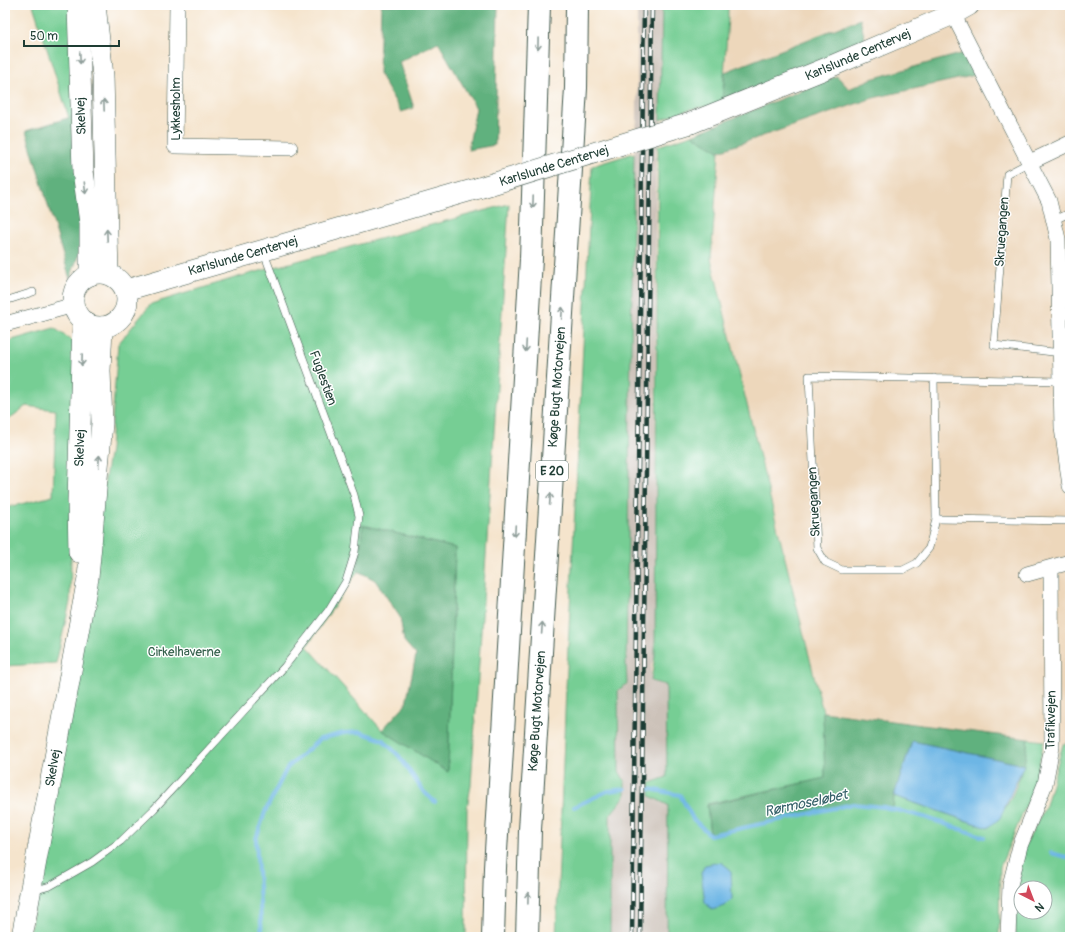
<svg xmlns="http://www.w3.org/2000/svg" width="1075" height="942" viewBox="0 0 1075 942" font-family="Pangolin,sans-serif">
  <rect width="100%" height="100%" fill="#fff"/>
  <filter id="ink" filterUnits="userSpaceOnUse"><feTurbulence type="fractalNoise" baseFrequency=".025" numOctaves="2"/><feDisplacementMap in="SourceGraphic" scale="8" xChannelSelector="R" yChannelSelector="G"/><feConvolveMatrix kernelMatrix="1 2 1 2 8 2 1 2 1" color-interpolation-filters="sRGB"/></filter>
  <filter id="wash" filterUnits="userSpaceOnUse"><feTurbulence type="fractalNoise" baseFrequency=".012" numOctaves="4" result="noise"/><feDisplacementMap in="SourceGraphic" scale="16" xChannelSelector="R" yChannelSelector="G"/><feGaussianBlur stdDeviation="0.9" result="paint"/><feColorMatrix in="noise" values="0 0 0 0 0 0 0 0 0 0 0 0 0 0 0 0 0 1.4 0 .05"/><feComposite in="paint" operator="in"/></filter>
  <g filter="url(#wash)">
    <rect width="100%" height="100%" fill="#f5e4cc"/>
    <polygon fill="#edd7bb" points="728,5 1070,5 1070,742 1063,744 823,712 711,259 728,18"/>
    <polygon fill="#ccc2b9" points="637,5 663,5 662,118 656,153 655,656 651,666 651,681 666,685 667,777 650,783 668,805 667,937 610,937 610,815 625,796 625,782 619,771 618,690 627,684 626,662 634,159 637,118"/>
    <g fill="#76ce94" stroke="#4a8664" fill-rule="evenodd">
      <polygon points="33,5 74,5 77,115 69,118"/>
      <polygon points="662,5 728,5 728,18 722,104 690,109 660,120"/>
      <path d="M692,135L719,151L711,259L823,712L825,778L707,804L710,835L853,804L892,809L894,796L988,828C1013,806 1024,771 1028,739L1044,741L1034,787L1000,867L999,937H667L668,805L650,796V783L667,777L666,685L651,681L655,656L658,146Z"/>
      <polygon points="634,153 626,662 627,684 618,690 619,771 625,782 625,796 610,815 610,937 556,937 566,688 592,166"/>
      <path d="M509,204L471,785L467,808L466,937H29L110,449L118,344L151,304L238,277ZM363,525L455,548L448,772L382,730L307,646L358,571Z"/>
      <polygon points="54,328 76,343 70,602 56,663 5,666 5,508 53,496 56,410 26,406 5,422 5,342"/>
      <path d="M1070,742V937H1015V895L1023,850L1046,805L1063,744ZM1021,888H1045V912H1021Z"/>
    </g>
    <g fill="#60b17e" stroke="#407759">
      <polygon points="381,5 498,5 495,145 468,150 476,108 438,42 399,62 414,108 401,112 379,73"/>
      <polygon points="860,19 866,44 722,104 725,72"/>
      <polygon points="964,53 976,75 873,98 719,151 692,135 837,76 849,89 871,79"/>
      <polygon points="77,115 82,244 70,279 26,131"/>
      <polygon points="363,525 455,548 448,772 382,730 406,704 416,655 404,641 400,617 375,580 358,571"/>
      <polygon points="823,712 1028,739 1024,765 912,741 894,796 893,809 853,804 710,835 707,805 825,778"/>
    </g>
    <g fill="#6db6e5" stroke="#467a8c">
      <polygon points="912,741 1024,765 1000,818 988,828 894,796"/>
      <polygon points="721,862 731,870 732,899 725,906 712,910 705,902 701,873 705,865"/>
    </g>
    <g fill="none" stroke-linecap="round" stroke-linejoin="round">
      <g stroke="#6db6e5" stroke-width="4">
        <polyline points="650,789 680,795 693,819 710,835 853,804 884,807 924,817 984,837"/>
        <polyline points="574,807 608,791 625,789"/>
        <polyline points="1051,853 1070,858"/>
        <polyline points="262,937 256,839 265,812 287,768 320,739 344,733 360,732 383,740 399,756 423,791 435,802"/>
      </g>
    </g>
  </g>
  <g filter="url(#ink)">
    <g fill="none" stroke-linecap="round" stroke-linejoin="round">
      <defs>
        <g id="lane">
          <polyline points="1030,162 1007,174 994,345 1061,353"/>
          <polyline points="1054,220 1070,213"/>
          <polyline points="5,301 33,292"/>
          <polyline points="934,378 936,519 929,548 917,563 903,570 842,570 825,562 817,548 809,376 1060,381"/>
          <polyline points="936,519 1070,521"/>
          <polyline points="33,891 50,886 92,862 121,841 154,809 285,666 328,611 346,581 355,552 359,516 354,495 264,253"/>
        </g>
        <g id="street">
          <polyline points="177,5 175,146 290,148"/>
          <polyline points="953,14 1049,201 1058,239 1062,428 1070,486"/>
          <polyline points="1030,162 1070,143"/>
          <polyline points="5,324 74,305"/>
          <polyline points="1027,574 1070,562"/>
          <polyline points="1008,937 1010,885 1020,846 1045,784 1052,747 1051,568"/>
        </g>
        <g id="secondary">
          <polyline points="78,5 83,171 90,223 90,275"/>
          <polyline points="95,5 103,76 108,274"/>
          <polyline points="691,123 827,68 953,14 969,5"/>
          <circle cx="100" cy="300" r="27"/>
          <polyline points="126,290 479,188"/>
          <polyline points="79,552 78,501 83,321"/>
          <polyline points="22,937 88,578 102,423 100,371 102,327"/>
        </g>
        <g id="highway">
          <polyline points="493,937 495,868 531,259 539,5"/>
          <polyline points="527,937 530,830 576,88 577,5"/>
        </g>
      </defs>
      <use href="#lane" stroke="#3f564b" stroke-width="8"/>
      <use href="#street" stroke="#3f564b" stroke-width="16"/>
      <use href="#secondary" stroke="#3f564b" stroke-width="22"/>
      <use href="#highway" stroke="#3f564b" stroke-width="24"/>
      <use href="#lane" stroke="#fff" stroke-width="7"/>
      <use href="#street" stroke="#fff" stroke-width="15"/>
      <use href="#secondary" stroke="#fff" stroke-width="21"/>
      <use href="#highway" stroke="#fff" stroke-width="22"/>
      <defs>
        <g id="rail">
          <polyline points="632,937 644,5"/>
          <polyline points="640,937 652,5"/>
        </g>
      </defs>
      <use href="#rail" stroke="#1f3d34" stroke-width="4.5"/>
      <use href="#rail" stroke="#fff" stroke-width="3" stroke-dasharray="9" stroke-linecap="butt"/>
      <defs>
        <polyline id="secondary-bridge" points="479,188 691,123"/>
      </defs>
      <use href="#secondary-bridge" stroke="#3f564b" stroke-width="22" stroke-linecap="butt"/>
      <use href="#secondary-bridge" stroke="#fff" stroke-width="21"/>
    </g>
    <defs><path id="oneway-shaft" d="M-6 0H5M1.5-3L5.5 0L1.5 3" fill="none" stroke-width="1.6" stroke-linecap="round" stroke-linejoin="round"/></defs>
    <g stroke="#8f9e9a">
      <use href="#oneway-shaft" transform="translate(538 44) rotate(91)"/>
      <use href="#oneway-shaft" transform="translate(80 58) rotate(88)"/>
      <use href="#oneway-shaft" transform="translate(104 105) rotate(-92)"/>
      <use href="#oneway-shaft" transform="translate(85 188) rotate(83)"/>
      <use href="#oneway-shaft" transform="translate(533 202) rotate(92)"/>
      <use href="#oneway-shaft" transform="translate(107 235) rotate(-92)"/>
      <use href="#oneway-shaft" transform="translate(562 313) rotate(-86)"/>
      <use href="#oneway-shaft" transform="translate(526 346) rotate(93)"/>
      <use href="#oneway-shaft" transform="translate(82 360) rotate(92)"/>
      <use href="#oneway-shaft" transform="translate(99 461) rotate(-86)"/>
      <use href="#oneway-shaft" transform="translate(550 499) rotate(-86)"/>
      <use href="#oneway-shaft" transform="translate(515 531) rotate(93)"/>
      <use href="#oneway-shaft" transform="translate(542 628) rotate(-86)"/>
      <use href="#oneway-shaft" transform="translate(528 898) rotate(-89)"/>
    </g>
  </g>
  <g text-anchor="middle" dominant-baseline="central" stroke-width="3" stroke-linejoin="round" paint-order="stroke">
    <rect fill="#fff" stroke="#627771" stroke-width="1" x="536" y="461" width="32" height="20" rx="3"/>
    <g font-size="12" font-weight="bold" fill="#1f3d34">
      <text x="552" y="471">E 20</text>
    </g>
    <g font-size="13" fill="#1f3d34" stroke="#fff">
      <text transform="translate(858 55) rotate(-23)">Karlslunde Centervej</text>
      <text transform="translate(176 109) rotate(-90)">Lykkesholm</text>
      <text transform="translate(81 116) rotate(-92)">Skelvej</text>
      <text transform="translate(554 166) rotate(-17)">Karlslunde Centervej</text>
      <text transform="translate(1002 232) rotate(-86)">Skruegangen</text>
      <text transform="translate(243 256) rotate(-16)">Karlslunde Centervej</text>
      <text transform="translate(323 378) rotate(70)">Fuglestien</text>
      <text transform="translate(557 387) rotate(-86)">Køge Bugt Motorvejen</text>
      <text transform="translate(80 448) rotate(-88)">Skelvej</text>
      <text transform="translate(814 502) rotate(-93)">Skruegangen</text>
      <text transform="translate(537 711) rotate(-86)">Køge Bugt Motorvejen</text>
      <text transform="translate(1051 720) rotate(-89)">Trafikvejen</text>
      <text transform="translate(53 768) rotate(-80)">Skelvej</text>
    </g>
    <g font-size="13" fill="#35614c" stroke="#fff">
      <text x="184" y="652">Cirkelhaverne</text>
    </g>
    <g font-size="14" font-style="italic" fill="#366169" stroke="#fff">
      <text transform="translate(806 803) rotate(-12)">Rørmoseløbet</text>
    </g>
  </g>
  <rect width="1075" height="942" fill="none" stroke="#fff" stroke-width="20"/>
  <g transform="translate(1033 900) rotate(138)"><circle r="19" fill="#ffffff" stroke="#a5b1ae"/>
  <path d="M0-3L7 15L0 10L-7 15Z" fill="#d1495b"/>
  <text y="-6" font-size="11" font-weight="bold" text-anchor="middle" fill="#1f3d34">N</text>
  </g>
  <path d="M24 40v6h95v-6" fill="none" stroke="#1f3d34" stroke-width="2"/>
  <text x="30" y="40" font-size="12" fill="#1f3d34" stroke="#ffffff" stroke-width="3" paint-order="stroke">50 m</text>
</svg>
